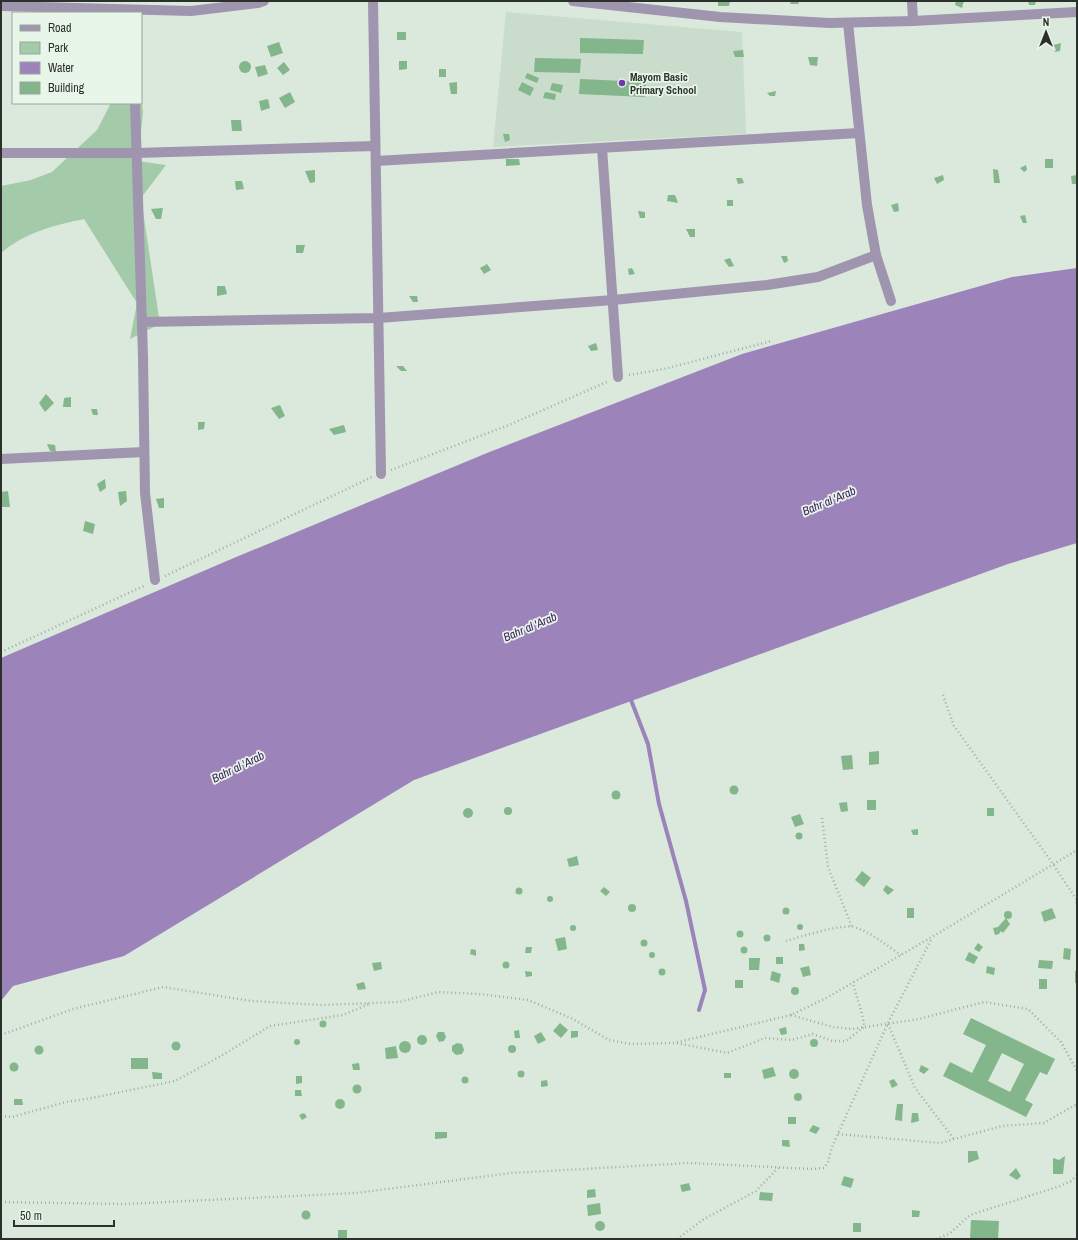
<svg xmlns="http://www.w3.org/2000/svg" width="1078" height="1240" viewBox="0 0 1078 1240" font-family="'Archivo Narrow',sans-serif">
  <rect width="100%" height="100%" fill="#dbe8dc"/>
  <polygon fill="#cadccc" points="506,12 742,32 746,134 493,147"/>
  <path fill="#a4cba9" d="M141,97L143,112L138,161L166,165L141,198L160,324L130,339L137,303L84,219C55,225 24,233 1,253V186L31,180L52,172L97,130L111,103H141Z"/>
  <polygon fill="#9c84bb" points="1077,268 1077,543 1008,564 414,780 124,956 13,986 1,1001 1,658 229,560 487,453 742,354 1012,277"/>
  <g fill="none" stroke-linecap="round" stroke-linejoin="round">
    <polyline stroke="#9c84bb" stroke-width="4" points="631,700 648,744 659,804 686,901 705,990 699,1010"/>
  </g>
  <g fill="#83b68a" fill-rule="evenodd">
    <polygon points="718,1 730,1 729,6 718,6"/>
    <polygon points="791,1 798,1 799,4 790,4"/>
    <polygon points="956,1 964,1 962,8 955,5"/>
    <polygon points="1028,1 1036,1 1035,5 1029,5"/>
    <rect x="397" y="32" width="9" height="8"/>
    <polygon points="580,38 644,40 643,54 580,53"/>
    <polygon points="279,42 283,53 271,57 267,46"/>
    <polygon points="1061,43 1060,51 1055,52 1053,45"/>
    <polygon points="743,50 744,57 735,57 733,51"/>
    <polygon points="808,57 818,57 817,66 810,65"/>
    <polygon points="535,58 581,59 580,73 534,72"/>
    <circle cx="245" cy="67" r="6"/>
    <polygon points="399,61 407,61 407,69 399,70"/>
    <polygon points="284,62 290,70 283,75 277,68"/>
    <polygon points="265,65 268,74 258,77 255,67"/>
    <rect x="439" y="69" width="7" height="8"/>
    <polygon points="527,73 539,78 537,83 525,78"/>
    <polygon points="580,79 646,82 645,97 579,94"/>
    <polygon points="457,82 457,94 451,94 449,83"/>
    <polygon points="522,82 534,88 530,96 518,90"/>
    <polygon points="552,83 563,85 561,93 550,90"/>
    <polygon points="776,91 775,96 770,96 767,93"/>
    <polygon points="290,92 295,102 285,108 279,98"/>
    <polygon points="545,92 556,94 555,100 543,98"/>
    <polygon points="268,99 270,108 261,111 259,101"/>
    <polygon points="231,120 241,120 242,131 232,131"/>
    <polygon points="503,134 509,134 510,140 505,142"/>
    <polygon points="506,159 519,159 520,165 506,166"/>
    <rect x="1045" y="159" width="8" height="9"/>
    <polygon points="1026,165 1027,170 1024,172 1020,168"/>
    <polygon points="993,169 998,170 1000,183 994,183"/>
    <polygon points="315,170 315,182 310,183 305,171"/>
    <polygon points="943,175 944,180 937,184 934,178"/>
    <polygon points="1077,175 1077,184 1072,184 1071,176"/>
    <polygon points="736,178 742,178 744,183 738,184"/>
    <polygon points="235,181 242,181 244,189 236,190"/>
    <polygon points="668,195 675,195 678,203 667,201"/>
    <rect x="727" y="200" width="6" height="6"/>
    <polygon points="898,203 899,211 894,212 891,205"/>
    <polygon points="163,208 161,219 156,219 151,209"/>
    <polygon points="638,211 645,212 645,218 640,218"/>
    <polygon points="1025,215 1027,223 1023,223 1020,216"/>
    <polygon points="686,229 695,229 695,237 690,237"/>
    <polygon points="296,245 305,245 303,253 296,253"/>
    <polygon points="781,256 787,256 788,261 784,263"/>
    <polygon points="730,258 734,266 729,267 724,260"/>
    <polygon points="487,264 491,270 484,274 480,268"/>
    <polygon points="632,268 635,274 629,275 628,269"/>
    <polygon points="217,286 225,286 227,294 217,296"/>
    <polygon points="409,296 417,296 418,302 413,302"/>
    <polygon points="596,343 598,350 591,351 588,346"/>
    <polygon points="396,366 403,366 407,371 401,371"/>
    <polygon points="46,394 54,403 45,412 39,403"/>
    <polygon points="71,397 71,407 63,407 64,398"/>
    <polygon points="280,405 285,416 279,419 271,408"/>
    <polygon points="91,409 97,409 98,415 93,415"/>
    <polygon points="198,422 205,422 204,429 198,430"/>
    <polygon points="344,425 346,432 334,435 329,429"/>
    <polygon points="47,444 55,445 56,452 50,451"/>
    <polygon points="105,479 106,488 100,492 97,484"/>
    <polygon points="8,491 10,507 1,507 1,492"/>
    <polygon points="126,491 127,501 120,506 118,492"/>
    <polygon points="164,498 164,508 159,508 156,499"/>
    <polygon points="85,521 95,524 93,534 83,531"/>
    <polygon points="879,751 879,764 869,765 869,752"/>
    <polygon points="852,755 853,769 843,770 841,756"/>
    <circle cx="734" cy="790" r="4.5"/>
    <circle cx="616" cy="795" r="4.5"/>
    <rect x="867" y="800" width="9" height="10"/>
    <polygon points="847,802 848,811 841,812 839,803"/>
    <circle cx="508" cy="811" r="4"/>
    <rect x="987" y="808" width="7" height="8"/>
    <circle cx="468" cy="813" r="5"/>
    <polygon points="800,814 804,824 795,827 791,817"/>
    <polygon points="918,829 918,835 913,835 911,830"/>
    <circle cx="799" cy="836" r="3.5"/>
    <polygon points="577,856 579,865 569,867 567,859"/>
    <polygon points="862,871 871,878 864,887 855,880"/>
    <polygon points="886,885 894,890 888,895 883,890"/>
    <polygon points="604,887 610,892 606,896 600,891"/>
    <circle cx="519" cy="891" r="3.5"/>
    <circle cx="550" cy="899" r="3"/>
    <circle cx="632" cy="908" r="4"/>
    <circle cx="786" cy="911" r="3.5"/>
    <rect x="907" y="908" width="7" height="10"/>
    <polygon points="1052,908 1056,918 1044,922 1041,912"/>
    <circle cx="1008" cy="915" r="4"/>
    <polygon points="1006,918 1010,924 1003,933 1001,931 999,934 995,935 993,928 998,927"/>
    <circle cx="800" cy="927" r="3"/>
    <circle cx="573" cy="928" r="3"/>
    <circle cx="740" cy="934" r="3.5"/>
    <circle cx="767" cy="938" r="3.5"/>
    <polygon points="565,937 567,949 558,951 555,939"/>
    <circle cx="644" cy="943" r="3.5"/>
    <polygon points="978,943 983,947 979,952 974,949"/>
    <polygon points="799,944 804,944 805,950 799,951"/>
    <circle cx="744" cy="950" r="3.5"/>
    <polygon points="526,947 532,947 531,953 525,953"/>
    <polygon points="1064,948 1071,949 1070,960 1063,959"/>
    <polygon points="471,949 476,950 476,956 470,954"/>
    <circle cx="652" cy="955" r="3"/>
    <polygon points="969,952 978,957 974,964 965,960"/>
    <rect x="776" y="957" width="7" height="7"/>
    <polygon points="749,958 760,958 759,970 749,970"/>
    <polygon points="1039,960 1053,961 1052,969 1038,968"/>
    <circle cx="506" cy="965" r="3.5"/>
    <polygon points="381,962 382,969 374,971 372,963"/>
    <polygon points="809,966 811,975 803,977 800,968"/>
    <polygon points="987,966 995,968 994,975 986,973"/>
    <circle cx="662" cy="972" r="3.5"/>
    <polygon points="525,971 532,972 532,976 526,977"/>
    <polygon points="772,971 781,974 779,983 770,980"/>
    <rect x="1075" y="971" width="2" height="12"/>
    <rect x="1039" y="979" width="8" height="10"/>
    <rect x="735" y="980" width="8" height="8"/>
    <polygon points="364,982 366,989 358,990 356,984"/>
    <circle cx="795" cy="991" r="4"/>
    <path d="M971,1018L1055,1059L1047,1075L1040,1072L1025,1100L1033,1104L1026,1117L943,1076L950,1062L972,1073L986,1045L963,1034ZM1002,1053L1024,1064L1010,1092L988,1081Z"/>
    <circle cx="323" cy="1024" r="3.5"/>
    <polygon points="560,1023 568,1030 561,1038 553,1031"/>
    <polygon points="786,1027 787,1034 781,1035 779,1029"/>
    <polygon points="519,1030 520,1038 515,1038 514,1031"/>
    <polygon points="571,1031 578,1031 578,1037 571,1038"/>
    <polygon points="438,1032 444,1032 446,1037 444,1041 439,1042 436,1036"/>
    <polygon points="541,1032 546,1040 538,1044 534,1036"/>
    <circle cx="422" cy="1040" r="5"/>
    <circle cx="297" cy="1042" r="3"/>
    <circle cx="814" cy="1043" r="4"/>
    <circle cx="405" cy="1047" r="6"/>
    <circle cx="176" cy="1046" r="4.5"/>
    <polygon points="457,1043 462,1044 464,1050 462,1054 456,1055 452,1051 452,1046"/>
    <circle cx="512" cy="1049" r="4"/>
    <circle cx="39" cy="1050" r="4.5"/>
    <polygon points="396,1046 398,1058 386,1059 385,1048"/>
    <rect x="131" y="1058" width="17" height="11"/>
    <circle cx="14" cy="1067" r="4.5"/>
    <polygon points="359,1063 360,1070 353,1070 352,1064"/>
    <polygon points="921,1065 929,1069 924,1074 919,1071"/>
    <polygon points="773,1067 776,1076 764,1079 762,1070"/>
    <circle cx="794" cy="1074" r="5"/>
    <circle cx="521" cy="1074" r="3.5"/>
    <polygon points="152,1072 162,1073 162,1079 153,1079"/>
    <rect x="724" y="1073" width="7" height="5"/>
    <polygon points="296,1076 302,1076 302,1083 296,1084"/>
    <circle cx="465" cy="1080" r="3.5"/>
    <polygon points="894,1079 898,1085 892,1088 889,1081"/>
    <polygon points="547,1080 548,1086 541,1087 541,1081"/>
    <circle cx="357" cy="1089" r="4.5"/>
    <polygon points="295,1090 301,1090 302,1096 295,1096"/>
    <circle cx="798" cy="1097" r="4"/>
    <polygon points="14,1099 22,1099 23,1105 14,1105"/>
    <circle cx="340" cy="1104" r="5"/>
    <polygon points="897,1104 903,1104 902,1121 895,1120"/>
    <polygon points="304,1113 307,1117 302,1120 299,1115"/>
    <polygon points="912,1113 918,1113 919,1121 911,1123"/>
    <rect x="788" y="1117" width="8" height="7"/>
    <polygon points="813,1125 820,1128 816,1134 809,1131"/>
    <polygon points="435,1132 447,1132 447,1138 435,1139"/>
    <polygon points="782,1140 789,1140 790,1147 782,1146"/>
    <polygon points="968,1151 977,1151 979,1159 968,1163"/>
    <polygon points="1065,1156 1063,1174 1053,1174 1053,1158 1059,1160"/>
    <polygon points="1016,1168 1021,1176 1017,1180 1009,1175"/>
    <polygon points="844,1176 854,1179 851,1188 841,1185"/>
    <polygon points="689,1183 691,1190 682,1192 680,1185"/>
    <polygon points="595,1189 596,1197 587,1198 587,1190"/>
    <polygon points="760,1192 773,1193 772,1201 759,1200"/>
    <polygon points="600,1203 601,1214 588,1216 587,1205"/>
    <polygon points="912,1210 920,1211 919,1217 912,1217"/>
    <circle cx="306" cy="1215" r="4.5"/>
    <polygon points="971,1220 999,1221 998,1239 970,1239"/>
    <circle cx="600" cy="1226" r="5"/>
    <rect x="853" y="1223" width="8" height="9"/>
    <rect x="338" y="1230" width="9" height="8"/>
  </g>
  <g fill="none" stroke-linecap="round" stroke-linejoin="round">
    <g stroke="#a2ada3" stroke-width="2.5" stroke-dasharray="1 3" stroke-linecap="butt">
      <polyline points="629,375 664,369 772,341"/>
      <polyline points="391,470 509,425 609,381"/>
      <polyline points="165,576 372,477"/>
      <polyline points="1,652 146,585"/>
      <polyline points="943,695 954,726 1053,864 1076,899 1077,905"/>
      <polyline points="822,818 828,867 852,927"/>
      <path d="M786,941C799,937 841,924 853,927C870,931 887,946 901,955"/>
      <polyline points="791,1015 833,1027 852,1029 919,1019 984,1002 1028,1009 1061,1042 1077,1071"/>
      <polyline points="888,1024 915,1088 954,1139"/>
      <polyline points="1,1035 73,1009 163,987 251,1001 321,1005 399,1002 438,992 479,994 528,1000 571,1018 609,1040 630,1044 674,1043 791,1015 828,997 932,937 1077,850"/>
      <path d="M677,1043L727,1053L765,1038L791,1040L813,1034L832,1041H846L864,1027C863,1011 856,998 853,982"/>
      <polyline points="1,1116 12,1117 66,1102 92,1098 175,1081 221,1056 270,1026 343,1015 369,1004"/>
      <polyline points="838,1134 940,1143 1002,1126 1044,1123 1077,1104"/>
      <polyline points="1,1202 124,1204 356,1193 512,1173 689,1163 812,1169 824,1168 828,1162 832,1147 888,1023 932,938"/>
      <polyline points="677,1239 704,1219 756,1191 778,1168"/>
      <polyline points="936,1239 949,1234 970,1215 1060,1186 1071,1181 1077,1175"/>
    </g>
    <g stroke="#9f95ae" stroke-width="10">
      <polyline points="373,1 381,474"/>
      <polyline points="573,1 720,17 829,23 913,21"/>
      <polyline points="912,1 913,21 1077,12"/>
      <polyline points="1,6 191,11 258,3 264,1"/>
      <polyline points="848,23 867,205 876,255 891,301"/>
      <polyline points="135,103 143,357 145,493 155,580"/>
      <polyline points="602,148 618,377"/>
      <polyline points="1,153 136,153 375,146"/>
      <polyline points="376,161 859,133"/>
      <polyline points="142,322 379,318 613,300 767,285 818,277 876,255"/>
      <polyline points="1,459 144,452"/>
    </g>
  </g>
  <circle fill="#7337ad" stroke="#e8f5e9" stroke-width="1.5" cx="622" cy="83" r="4"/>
  <g text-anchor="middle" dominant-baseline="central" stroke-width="3.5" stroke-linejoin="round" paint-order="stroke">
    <g font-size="11" font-weight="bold" fill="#2b302b" stroke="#e8f5e9" text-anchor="start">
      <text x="630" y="77">Mayom Basic<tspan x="630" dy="13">Primary School</tspan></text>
    </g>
    <g font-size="12" font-style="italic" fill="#3c1a5c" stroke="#e8f5e9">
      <text transform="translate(829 501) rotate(-23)">Bahr al 'Arab</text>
      <text transform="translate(530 627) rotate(-23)">Bahr al 'Arab</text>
      <text transform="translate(238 767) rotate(-26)">Bahr al 'Arab</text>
    </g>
  </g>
  <rect width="1078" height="1240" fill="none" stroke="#2b302b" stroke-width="4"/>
  <rect x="12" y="12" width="130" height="92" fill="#e8f5e9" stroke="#9ca69d"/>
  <rect x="20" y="25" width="20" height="6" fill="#9f95ae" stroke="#9ca69d"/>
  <text x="48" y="32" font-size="12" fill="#2b302b">Road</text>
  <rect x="20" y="42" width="20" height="12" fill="#a4cba9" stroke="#9ca69d"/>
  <text x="48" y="52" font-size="12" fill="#2b302b">Park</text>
  <rect x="20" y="62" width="20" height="12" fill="#9c84bb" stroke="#9ca69d"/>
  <text x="48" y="72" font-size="12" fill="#2b302b">Water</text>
  <rect x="20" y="82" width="20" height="12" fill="#83b68a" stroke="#9ca69d"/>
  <text x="48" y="92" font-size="12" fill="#2b302b">Building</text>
  <g transform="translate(1046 32)" stroke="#e8f5e9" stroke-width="3" paint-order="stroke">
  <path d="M0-3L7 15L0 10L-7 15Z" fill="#2b302b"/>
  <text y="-6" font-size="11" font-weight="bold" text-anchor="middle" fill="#2b302b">N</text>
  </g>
  <path d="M14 1220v6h100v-6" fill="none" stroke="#2b302b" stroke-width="2"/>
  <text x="20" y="1220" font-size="12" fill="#2b302b" stroke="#e8f5e9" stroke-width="3" paint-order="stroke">50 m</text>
</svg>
